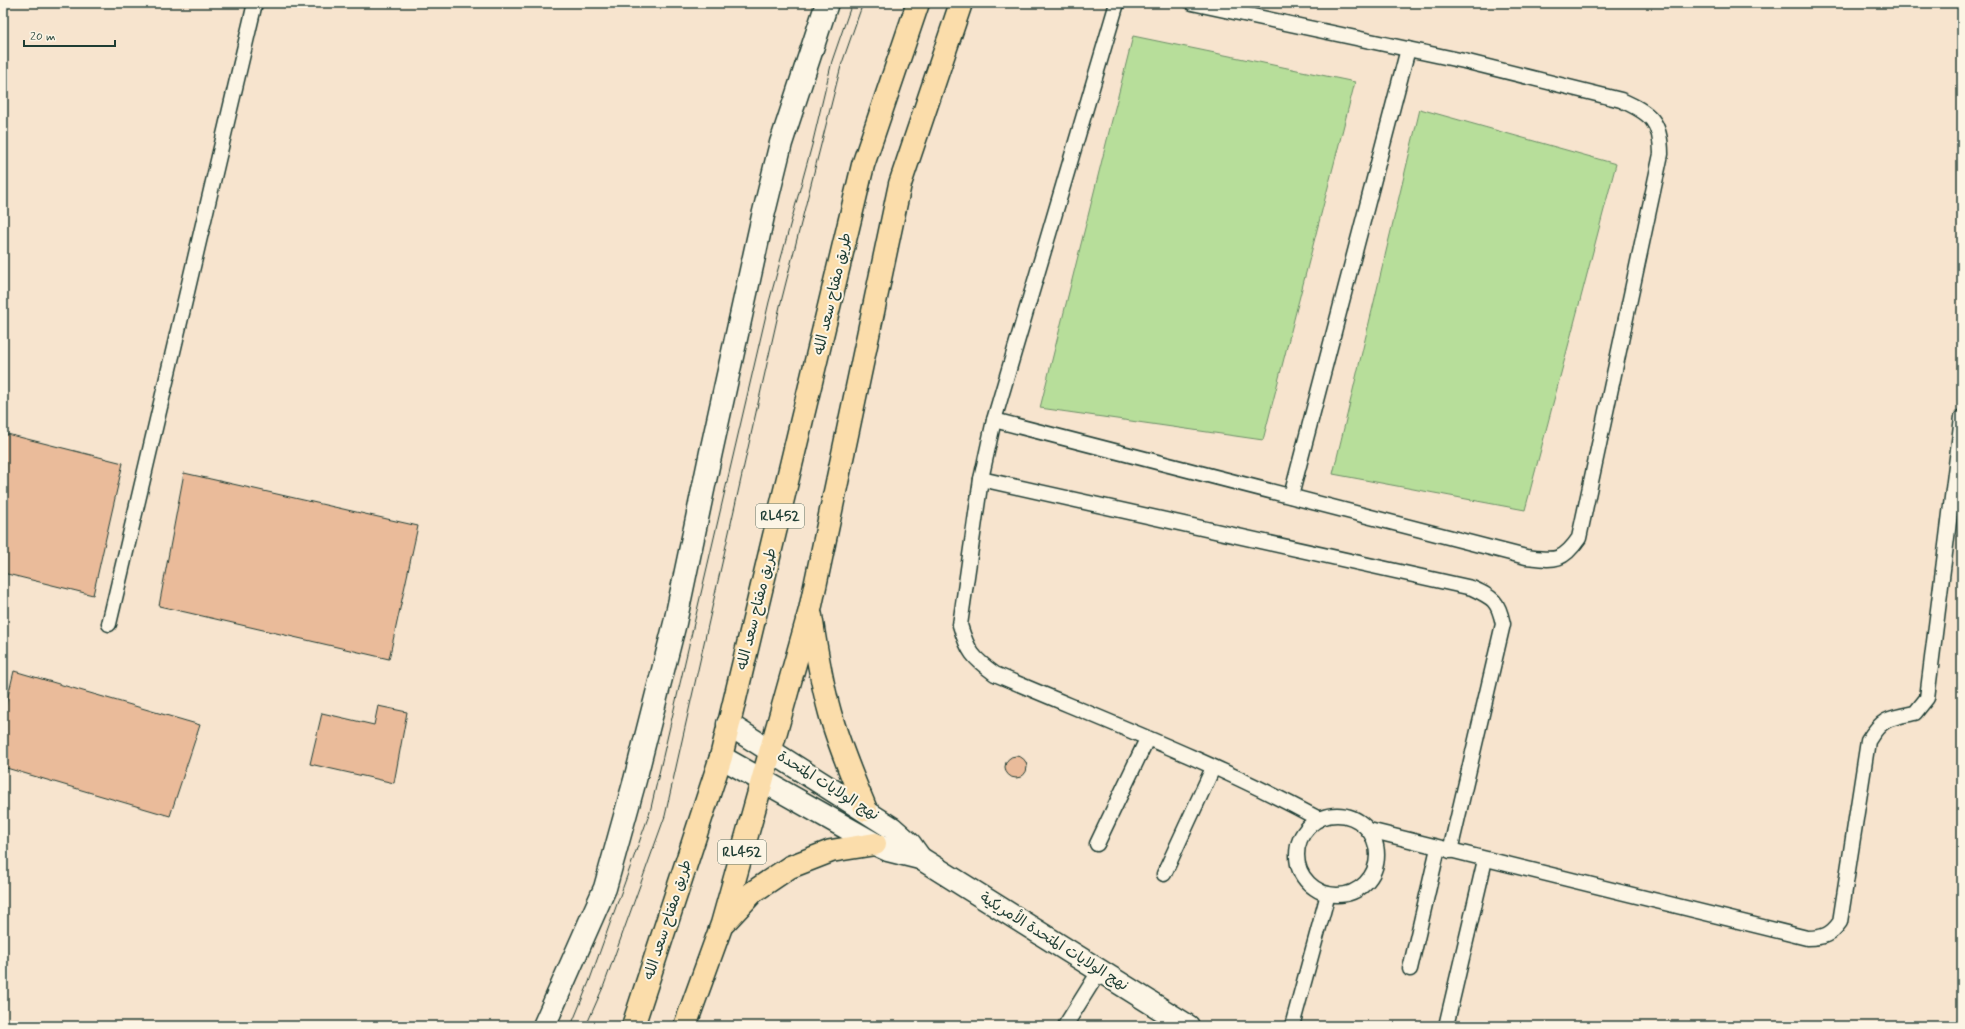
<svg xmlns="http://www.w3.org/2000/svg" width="1965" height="1029" viewBox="0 0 1965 1029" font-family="Mynerve,'Playpen Sans Arabic',sans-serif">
  <rect width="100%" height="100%" fill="#f7e4ce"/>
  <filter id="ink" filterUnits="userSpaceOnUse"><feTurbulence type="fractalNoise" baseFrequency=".025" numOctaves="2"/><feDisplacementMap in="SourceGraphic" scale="8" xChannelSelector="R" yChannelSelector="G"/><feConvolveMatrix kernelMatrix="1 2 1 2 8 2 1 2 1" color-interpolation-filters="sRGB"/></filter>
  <g filter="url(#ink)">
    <g fill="#b7de9a" stroke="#6b8e67">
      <polygon points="1133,36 1355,82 1263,440 1040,408"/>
      <polygon points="1420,109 1616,164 1525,510 1333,474"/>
    </g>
    <g fill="#eabb9a" stroke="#1f3d34">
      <polygon points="3,433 123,463 93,595 3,573"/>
      <polygon points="184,473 418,526 389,659 159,606"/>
      <polygon points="14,671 200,725 170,816 3,767 3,717"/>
      <polygon points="378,706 407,712 394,783 310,764 322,713 374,725"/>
      <circle cx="1016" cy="767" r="11"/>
    </g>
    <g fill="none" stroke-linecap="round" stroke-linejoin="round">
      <defs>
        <g id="service">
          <path d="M1117,3L994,420L981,479L960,625C968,652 973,658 995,674C1103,720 1216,763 1319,819"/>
          <path d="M994,420L1526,557C1554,560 1562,563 1579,538L1661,154C1661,121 1650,113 1621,100L1464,61L1192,3"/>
          <path d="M981,479L1472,588C1493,598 1498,600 1503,624L1450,851"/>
          <polyline points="1291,496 1408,49"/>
          <polyline points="109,624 255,3"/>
          <circle cx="1337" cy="855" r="40"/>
          <path d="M1369,830L1807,938C1823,938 1831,935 1840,922L1868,741C1882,718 1889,718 1915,713L1927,698L1962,417"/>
          <polyline points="1097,844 1147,739"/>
          <polyline points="1164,874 1213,768"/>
          <polyline points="1410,969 1438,848"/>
          <polyline points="1065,1026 1100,970"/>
          <polyline points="1292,1026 1328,894"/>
          <polyline points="1446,1026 1485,860"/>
        </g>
        <polyline id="minor" points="544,1026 605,888 635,780 675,623 711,452 763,216 781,143 827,3"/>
        <g id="tertiary">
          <polyline points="728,724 892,828 910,844 920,858 1188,1026"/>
          <polyline points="721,757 875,844 888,850 920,858"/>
        </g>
        <g id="trunk">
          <path d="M811,616C816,649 821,681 830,713C839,746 853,778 866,810"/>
          <polyline points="725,922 753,892 790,867 831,851 875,844"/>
          <polyline points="633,1026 721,757 863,165 918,3"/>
          <polyline points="685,1026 722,924 810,610 900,184 961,3"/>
        </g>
      </defs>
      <use href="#service" stroke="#1f3d34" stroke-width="17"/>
      <use href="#minor" stroke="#1f3d34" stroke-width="25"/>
      <use href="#tertiary" stroke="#1f3d34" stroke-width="25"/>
      <use href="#trunk" stroke="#1f3d34" stroke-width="25"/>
      <use href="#service" stroke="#fcf5e5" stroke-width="14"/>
      <use href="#minor" stroke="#fcf5e5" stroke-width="22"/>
      <use href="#tertiary" stroke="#fcf5e5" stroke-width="22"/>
      <use href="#trunk" stroke="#fbddab" stroke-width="22"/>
      <g stroke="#1f3d34" stroke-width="1">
        <polyline points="571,1026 589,982 650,812 769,302 812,145 832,61 852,3"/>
        <polyline points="586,1026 604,985 665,816 780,306 841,66 863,3"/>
      </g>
    </g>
  </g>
  <g text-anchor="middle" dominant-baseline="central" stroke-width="4" stroke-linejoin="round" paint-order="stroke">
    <g fill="#fcf5e5" stroke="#617469" stroke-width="1">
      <rect x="756" y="504" width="48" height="24" rx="3"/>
      <rect x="718" y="840" width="48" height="24" rx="3"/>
    </g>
    <g font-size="14" font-weight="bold" fill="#1f3d34">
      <text x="780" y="516">RL452</text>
      <text x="742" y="852">RL452</text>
    </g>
    <g font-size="15" fill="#1f3d34" stroke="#fcf5e5">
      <text transform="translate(833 294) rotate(-77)">طريق مفتاح سعد الله</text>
      <text transform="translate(757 609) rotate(-76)">طريق مفتاح سعد الله</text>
      <text transform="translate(828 786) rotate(32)">نهج الولايات المتحدة</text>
      <text transform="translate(668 920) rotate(-72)">طريق مفتاح سعد الله</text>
      <text transform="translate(1054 942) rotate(32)">نهج الولايات المتحدة الأمريكية</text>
    </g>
  </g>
  <rect width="1965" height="1029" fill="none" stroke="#fcf5e5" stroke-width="16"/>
  <rect x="8" y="8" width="1949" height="1013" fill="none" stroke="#1f3d34" stroke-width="1.5" filter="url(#ink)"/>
  <path d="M24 40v6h91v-6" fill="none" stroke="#1f3d34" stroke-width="2"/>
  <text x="30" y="40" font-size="12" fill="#1f3d34" stroke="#fcf5e5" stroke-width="3" paint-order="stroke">20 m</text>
</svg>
